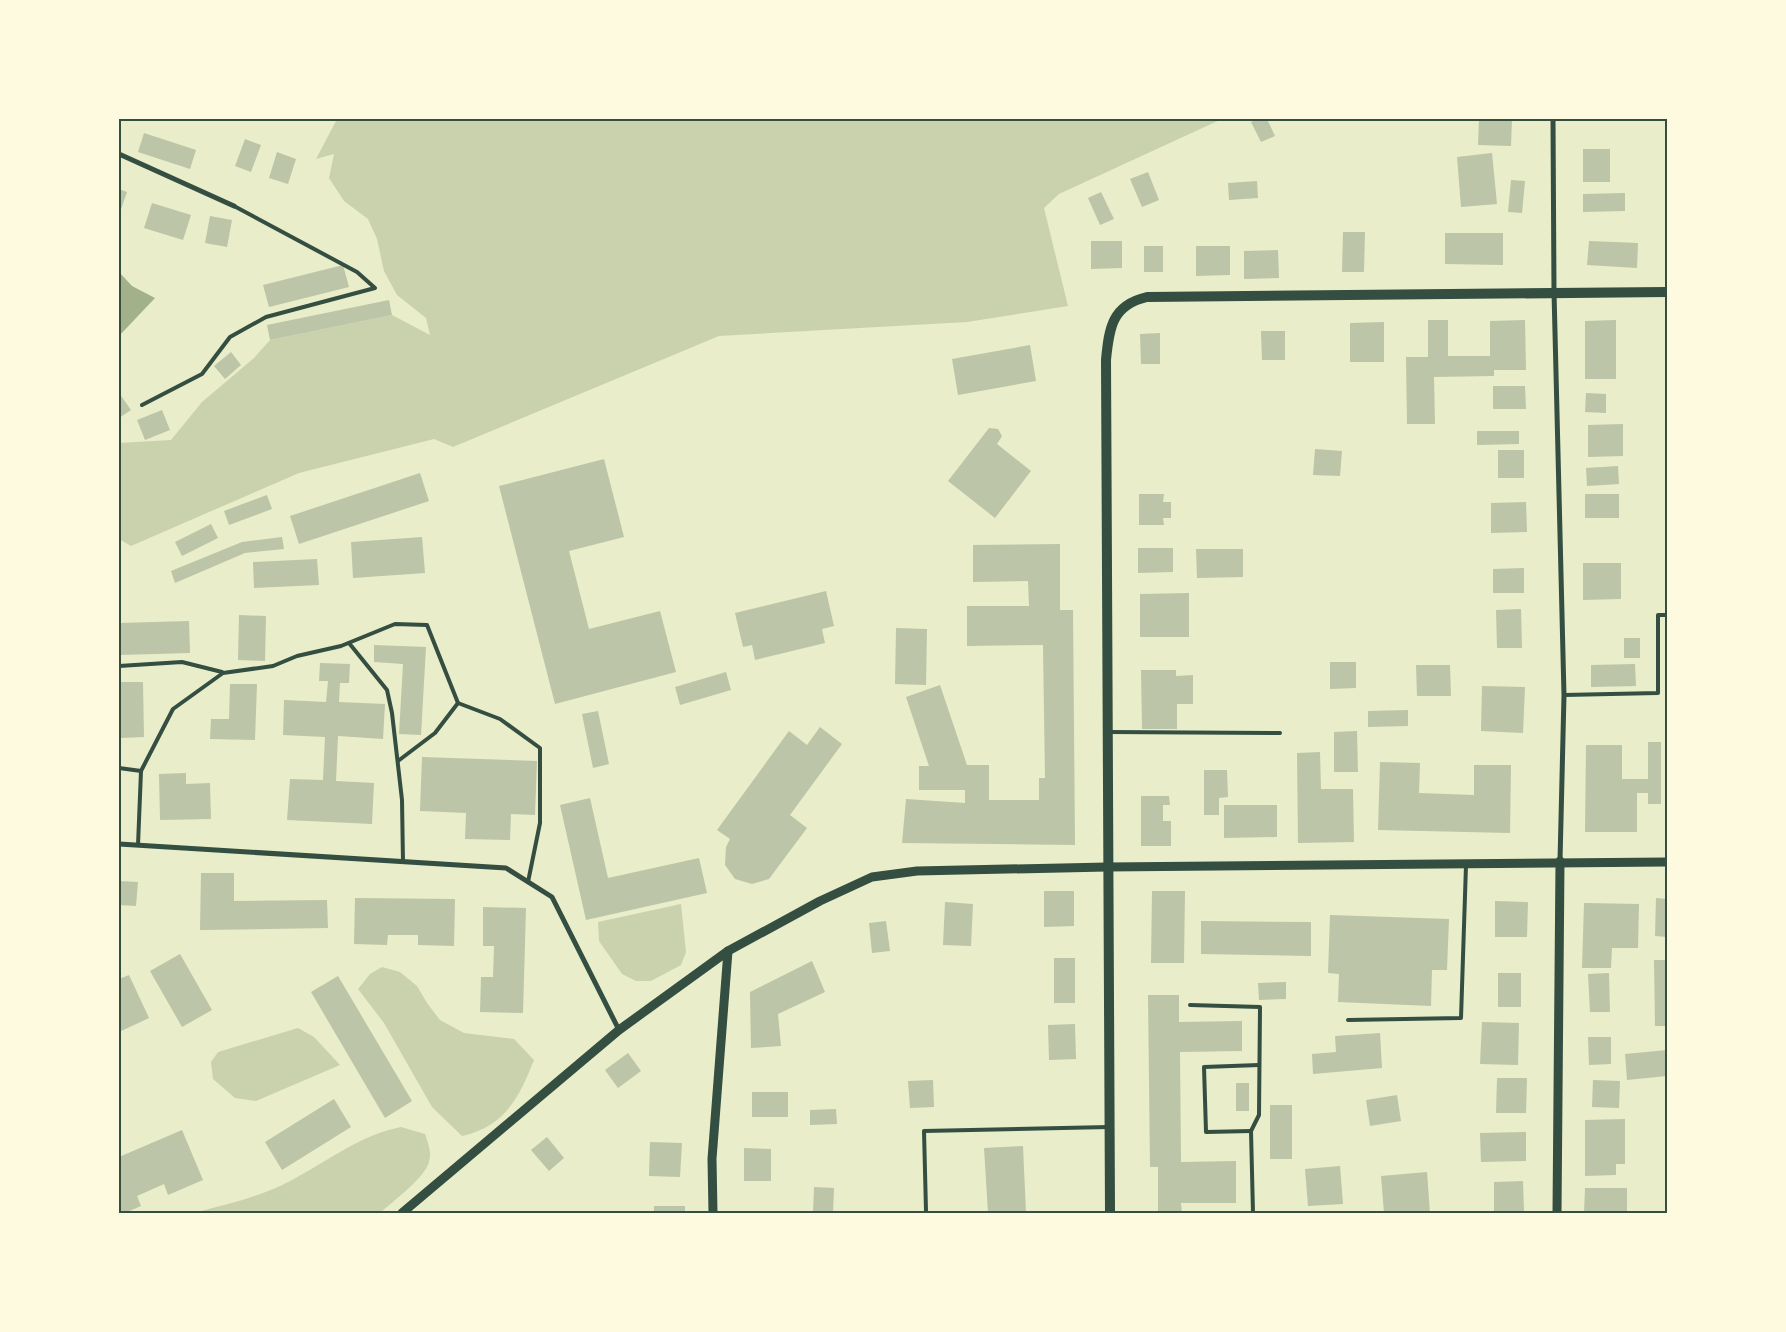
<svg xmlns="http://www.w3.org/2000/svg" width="1786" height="1332" viewBox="0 0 1786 1332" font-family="Roboto,sans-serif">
  <rect width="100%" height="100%" fill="#e9edc9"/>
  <g fill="#cad2ad">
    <polygon points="337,119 1222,119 1059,194 1044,208 1068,306 967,322 719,336 453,447 434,439 299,473 131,546 119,539 119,443 171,440 202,402 254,358 270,340 392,315 430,335 426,318 397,295 384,271 377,239 368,219 344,201 329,178 334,154 316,159"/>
    <polygon points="681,904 686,952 681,965 651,981 636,981 622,974 599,941 598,922"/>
    <path d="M382,967L400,972L417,986L427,1003L440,1020L464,1033L514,1039L534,1060C519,1098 505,1126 462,1136L432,1107L384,1023L358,989L370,974Z"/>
    <polygon points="298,1028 314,1037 340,1065 256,1101 235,1098 213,1079 211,1062 218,1052"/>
    <path d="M401,1127L425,1134C428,1143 432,1152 429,1162C425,1178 393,1201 380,1213H194C227,1204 261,1197 292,1180C328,1161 360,1135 401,1127Z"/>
  </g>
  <polygon fill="#a3b18a" points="119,272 132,286 155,298 119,336"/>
  <g fill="#bcc5a7">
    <polygon points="1258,119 1267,119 1275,136 1261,142 1251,122"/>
    <polygon points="1479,119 1512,119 1511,146 1478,145"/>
    <polygon points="144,133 196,150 190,169 138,152"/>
    <polygon points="245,139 261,145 251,172 235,166"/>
    <rect x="1583" y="149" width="27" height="33"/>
    <polygon points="277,152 296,159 288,184 269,178"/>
    <polygon points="1492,153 1497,204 1461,207 1457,157"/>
    <polygon points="1148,172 1159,200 1142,207 1130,179"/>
    <polygon points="1511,180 1525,181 1522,213 1508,212"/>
    <polygon points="1257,181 1258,198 1229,200 1228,183"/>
    <polygon points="119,189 127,192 119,215"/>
    <polygon points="1101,192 1114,219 1100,225 1088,198"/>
    <polygon points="1625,193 1625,211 1583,212 1583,194"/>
    <polygon points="152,203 191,215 183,240 144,228"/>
    <polygon points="210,216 232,220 227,247 205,243"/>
    <polygon points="1343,232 1365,232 1364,272 1342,272"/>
    <polygon points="1445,233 1503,233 1503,265 1445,264"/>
    <polygon points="1091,241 1122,241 1122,268 1091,269"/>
    <polygon points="1589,241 1638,243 1637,268 1587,265"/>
    <rect x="1144" y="246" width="19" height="26"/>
    <polygon points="1196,246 1230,246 1230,275 1196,276"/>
    <polygon points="1278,250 1279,278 1244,279 1244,251"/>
    <polygon points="343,265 349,287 269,307 263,285"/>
    <polygon points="389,300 392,315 270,340 267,325"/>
    <polygon points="1428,320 1448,320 1448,356 1490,356 1490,321 1525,320 1526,370 1494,370 1494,376 1434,377 1435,424 1407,424 1406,357 1428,357"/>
    <polygon points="1616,320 1616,379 1585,379 1585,321"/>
    <polygon points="1384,322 1384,362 1350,362 1350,323"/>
    <polygon points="1261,331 1285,331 1285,360 1262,360"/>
    <polygon points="1160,333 1160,364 1141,364 1140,334"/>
    <polygon points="1030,345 1036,381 958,395 952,359"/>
    <polygon points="231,352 241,365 225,379 214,366"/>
    <polygon points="1493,386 1525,386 1526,409 1493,409"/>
    <polygon points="119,393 131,410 119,418"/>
    <polygon points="1586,393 1606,394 1606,413 1585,412"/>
    <polygon points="162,410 170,430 145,440 137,420"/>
    <polygon points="1623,424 1623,456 1588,457 1588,425"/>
    <polygon points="989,428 998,429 1002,436 997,444 1031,471 995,518 948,481"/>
    <polygon points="1477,431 1519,431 1519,444 1477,445"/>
    <polygon points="1315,449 1342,451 1340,476 1313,475"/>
    <rect x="1498" y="450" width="26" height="28"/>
    <polygon points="604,459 624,537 569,551 589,629 660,611 676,672 555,704 499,486"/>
    <polygon points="1618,466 1619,484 1587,486 1586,468"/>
    <polygon points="420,473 429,501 299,544 290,516"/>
    <polygon points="1139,494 1164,494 1163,502 1171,502 1171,518 1163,518 1164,525 1139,525"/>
    <rect x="1585" y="494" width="34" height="24"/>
    <polygon points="267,495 272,509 229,525 224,511"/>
    <polygon points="1526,502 1527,532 1491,533 1491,503"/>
    <polygon points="211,524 218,538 182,556 175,542"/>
    <polygon points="282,537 284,549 245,553 175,583 171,571 242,542"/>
    <polygon points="422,537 425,573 353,578 351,542"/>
    <polygon points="1060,544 1060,610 1073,610 1075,845 902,843 906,799 965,803 965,790 919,790 919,766 929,766 906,697 940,685 967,765 989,765 989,800 1039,800 1039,778 1045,778 1043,645 967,646 967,606 1029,606 1028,581 973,582 973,545"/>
    <polygon points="1138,548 1173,548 1173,572 1138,573"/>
    <polygon points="1196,549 1243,549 1243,577 1197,578"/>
    <polygon points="317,559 319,585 254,588 253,562"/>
    <polygon points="1583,563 1621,563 1621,599 1583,600"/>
    <polygon points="1524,568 1524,593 1493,593 1493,569"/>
    <polygon points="826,591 834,626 822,629 825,643 755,660 752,645 743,647 735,613"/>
    <polygon points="1189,593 1189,637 1140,637 1140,594"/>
    <polygon points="1521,609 1522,648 1497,648 1496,610"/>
    <polygon points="239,615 266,616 265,661 238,660"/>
    <polygon points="189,621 190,653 119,655 119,623"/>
    <polygon points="896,628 927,629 926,685 895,684"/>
    <rect x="1624" y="638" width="16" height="20"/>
    <polygon points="374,645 426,647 421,735 399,734 403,664 374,662"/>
    <polygon points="1330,662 1356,662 1356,688 1330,689"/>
    <polygon points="320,663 350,664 349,683 340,683 339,702 385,704 383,739 338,736 336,781 374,783 372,824 287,820 290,779 323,780 325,737 283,735 284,700 326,702 328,681 319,681"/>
    <polygon points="1635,664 1636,686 1591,687 1591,665"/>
    <polygon points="1416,665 1450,665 1451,696 1417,696"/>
    <polygon points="1141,670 1176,670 1176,676 1193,675 1193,704 1177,704 1177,729 1142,729"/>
    <polygon points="726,672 731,690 680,705 675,687"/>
    <polygon points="120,682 143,682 144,737 121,738"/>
    <polygon points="230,684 257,684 255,740 210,739 211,719 229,719"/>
    <polygon points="1482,686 1525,687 1523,733 1481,731"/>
    <polygon points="1408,710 1408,726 1368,727 1368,711"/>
    <polygon points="598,711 609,764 593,768 582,714"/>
    <polygon points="820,727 842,744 790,815 807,828 769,879 752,884 735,879 725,865 726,847 730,839 717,830 789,731 807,745"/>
    <polygon points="1357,731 1358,772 1334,772 1334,732"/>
    <polygon points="1648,742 1661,742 1661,804 1648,804 1648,793 1637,793 1637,832 1585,832 1586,745 1622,745 1622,779 1648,779"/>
    <polygon points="1320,752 1321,789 1353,789 1354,842 1298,843 1297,753"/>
    <polygon points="422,757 537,761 535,815 511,814 510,840 465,839 466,813 420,811"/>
    <polygon points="1380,762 1420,763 1419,793 1474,795 1474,765 1511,765 1510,833 1378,830"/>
    <polygon points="1204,770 1227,770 1228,797 1219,798 1219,815 1204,815"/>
    <polygon points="186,773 186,784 210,783 211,819 160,820 159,774"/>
    <polygon points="1141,796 1169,796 1170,805 1163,805 1163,821 1171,821 1171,846 1141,846"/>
    <polygon points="590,798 608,878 699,858 707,893 586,920 560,805"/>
    <polygon points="1224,805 1277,805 1277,837 1224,838"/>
    <polygon points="201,873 234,873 234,901 327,900 328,928 200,930"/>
    <polygon points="119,881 138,882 136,906 119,905"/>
    <polygon points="1044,891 1074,891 1074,926 1044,927"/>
    <polygon points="1152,891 1185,891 1184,963 1151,963"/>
    <polygon points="355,898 455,899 454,946 418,945 418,935 388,935 387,945 354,944"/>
    <polygon points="1656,898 1667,899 1667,937 1655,936"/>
    <polygon points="1495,901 1528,902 1527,937 1495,937"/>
    <polygon points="945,902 973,904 971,946 943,945"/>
    <polygon points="1584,903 1639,904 1638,948 1612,948 1611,968 1582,968"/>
    <polygon points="483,907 526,908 523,1013 480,1012 481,977 493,977 494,946 483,946"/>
    <polygon points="1330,915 1449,919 1447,970 1432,970 1431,1006 1338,1002 1339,974 1328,973"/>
    <polygon points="886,921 890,951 872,953 869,923"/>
    <polygon points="1201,921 1311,922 1311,956 1201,954"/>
    <polygon points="180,954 212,1010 182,1027 150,971"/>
    <rect x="1054" y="958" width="21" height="45"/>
    <polygon points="1654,960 1667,960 1667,1026 1655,1026"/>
    <polygon points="812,961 825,992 778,1014 781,1046 751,1048 750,992"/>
    <rect x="1498" y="973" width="23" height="34"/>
    <polygon points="1609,973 1610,1012 1590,1012 1588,974"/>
    <polygon points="129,975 149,1018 119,1032 119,979"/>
    <polygon points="338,976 412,1101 385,1118 311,992"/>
    <polygon points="1286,982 1286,999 1259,1000 1258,983"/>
    <polygon points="1148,995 1179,995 1179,1022 1242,1021 1242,1051 1180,1052 1181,1162 1236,1161 1236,1203 1181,1203 1182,1213 1158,1213 1158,1167 1150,1167"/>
    <polygon points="1482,1022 1519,1023 1518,1065 1480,1064"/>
    <polygon points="1075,1024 1076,1059 1049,1060 1048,1025"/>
    <polygon points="1380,1033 1382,1068 1313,1074 1312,1054 1336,1052 1335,1036"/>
    <polygon points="1588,1037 1611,1037 1611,1064 1589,1065"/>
    <polygon points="1667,1050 1667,1076 1627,1080 1625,1054"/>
    <polygon points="628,1053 641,1071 618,1088 605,1070"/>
    <polygon points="1497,1078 1527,1078 1526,1113 1496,1113"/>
    <polygon points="933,1080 934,1107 910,1108 908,1081"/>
    <polygon points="1593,1080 1620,1081 1619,1108 1592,1107"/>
    <rect x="1236" y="1083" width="13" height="28"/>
    <rect x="752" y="1092" width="36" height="25"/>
    <polygon points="1397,1095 1401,1121 1370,1126 1366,1100"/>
    <polygon points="334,1099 351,1127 282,1170 265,1142"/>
    <rect x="1270" y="1105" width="22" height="54"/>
    <polygon points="836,1109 837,1124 810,1125 810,1110"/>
    <polygon points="1625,1119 1625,1164 1616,1164 1616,1175 1585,1176 1585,1120"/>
    <polygon points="182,1130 203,1180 168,1195 164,1184 137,1196 141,1206 125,1213 119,1213 119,1157"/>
    <polygon points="1526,1132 1526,1161 1481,1162 1480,1133"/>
    <polygon points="547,1137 564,1158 549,1171 531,1150"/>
    <polygon points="650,1142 682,1143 680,1177 649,1176"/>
    <polygon points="1023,1146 1026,1213 988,1213 984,1148"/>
    <polygon points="744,1148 771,1149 771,1181 744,1181"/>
    <polygon points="1340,1166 1343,1204 1308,1206 1305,1169"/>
    <polygon points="1427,1172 1430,1213 1384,1213 1381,1176"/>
    <polygon points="1523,1181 1524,1213 1494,1213 1494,1182"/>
    <polygon points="814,1187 834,1188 833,1213 813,1213"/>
    <polygon points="1585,1188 1627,1188 1627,1213 1584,1213"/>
    <rect x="654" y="1206" width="31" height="7"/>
  </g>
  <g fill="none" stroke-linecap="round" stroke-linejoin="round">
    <g stroke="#344e41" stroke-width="4">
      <polyline points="142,405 202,374 230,337 266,317 375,288 357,272 234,206"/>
      <polyline points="349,643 387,690 392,713 402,800 403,862"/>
      <polyline points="119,666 182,662 222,672"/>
      <polyline points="1564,695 1658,693 1658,615 1667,615"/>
      <polyline points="1108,732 1280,733"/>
      <polyline points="398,761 435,733 458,703"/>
      <polyline points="119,768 141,771"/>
      <polyline points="138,845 141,771 173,709 223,673 273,666 297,656 341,646 395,624 427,625 458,703 500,719 540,748 540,823 528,882"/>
      <polyline points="1190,1005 1260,1007 1259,1115 1251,1131 1253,1213"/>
      <polyline points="1348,1020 1461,1018 1466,865"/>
      <polyline points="1251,1131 1206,1132 1204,1067 1259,1065"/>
      <polyline points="926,1211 924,1131 1109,1127"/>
    </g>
    <g stroke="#344e41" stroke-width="5">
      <polyline points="1553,119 1554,292 1564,695 1560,861"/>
      <polyline points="119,154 234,206"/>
      <polyline points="119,844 506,868 552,897 619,1030"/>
    </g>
    <g stroke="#344e41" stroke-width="9">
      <polyline points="402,1213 619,1030 728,951 820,901 872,877 917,871 1107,867 1667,862"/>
      <polyline points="713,1213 712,1159 728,951"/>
      <polyline points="1557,1213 1560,861"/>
    </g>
    <path stroke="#344e41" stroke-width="10" d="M1110,1213L1106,360C1109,328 1112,305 1147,297L1667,292"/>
  </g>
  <rect width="1786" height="1332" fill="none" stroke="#fefae0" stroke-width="240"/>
  <rect x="120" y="120" width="1546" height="1092" fill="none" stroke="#344e41" stroke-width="2"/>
</svg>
